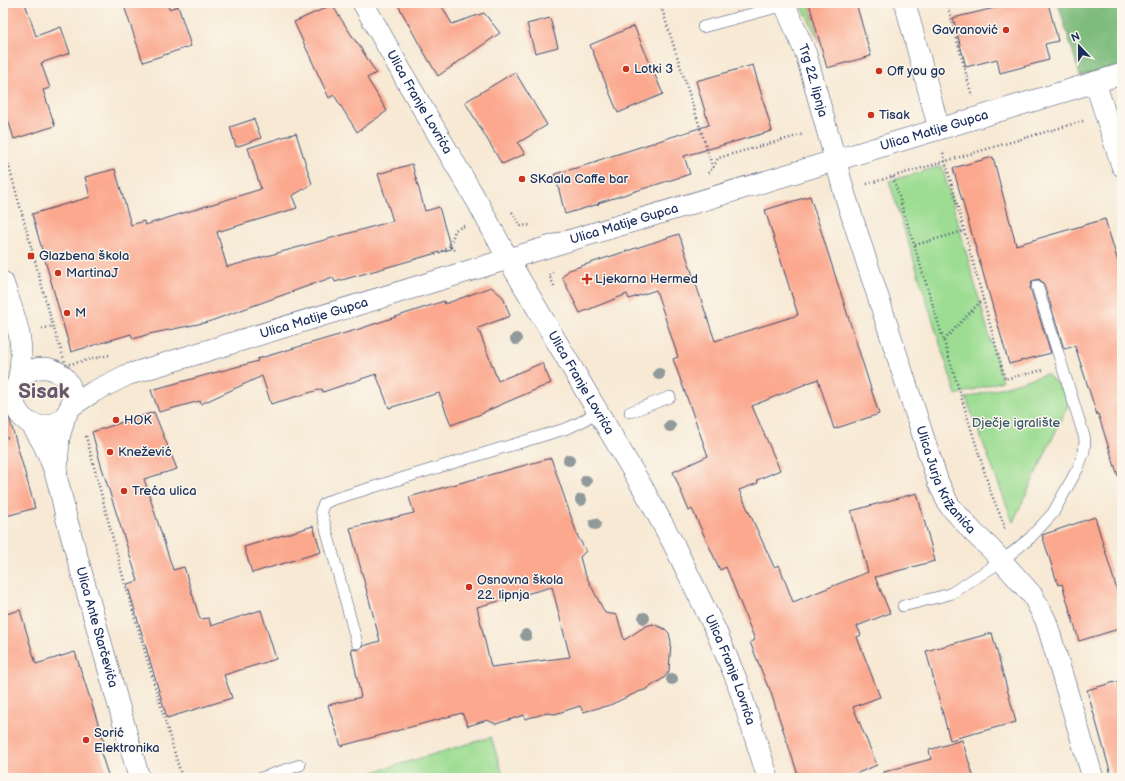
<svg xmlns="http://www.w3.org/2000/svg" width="1125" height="781" viewBox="0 0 1125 781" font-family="'Balsamiq Sans',sans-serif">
  <rect width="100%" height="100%" fill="#fbf7ec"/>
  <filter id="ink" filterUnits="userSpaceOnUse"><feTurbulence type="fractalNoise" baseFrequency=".025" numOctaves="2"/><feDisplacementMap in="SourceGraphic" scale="8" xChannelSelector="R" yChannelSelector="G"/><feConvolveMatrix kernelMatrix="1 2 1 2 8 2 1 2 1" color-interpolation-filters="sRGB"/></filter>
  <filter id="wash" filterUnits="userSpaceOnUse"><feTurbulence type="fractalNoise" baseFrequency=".012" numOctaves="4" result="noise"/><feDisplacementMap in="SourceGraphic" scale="16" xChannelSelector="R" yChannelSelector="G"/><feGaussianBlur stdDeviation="0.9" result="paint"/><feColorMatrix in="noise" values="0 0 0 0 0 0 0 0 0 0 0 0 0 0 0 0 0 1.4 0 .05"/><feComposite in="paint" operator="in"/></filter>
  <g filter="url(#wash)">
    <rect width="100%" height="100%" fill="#f7e9d4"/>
    <g fill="#9ddd93" stroke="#5c8678">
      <polygon points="800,3 809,3 820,42"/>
      <polygon points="942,166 1002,381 956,395 889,181"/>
      <polygon points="1047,374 1071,399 1013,522 966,398"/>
      <polygon points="491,737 504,778 354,778"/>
    </g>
    <polygon fill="#7ebc7d" stroke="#4c766e" points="1058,3 1122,3 1122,65 1080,76"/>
    <g id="blocks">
      <g fill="#fba88e" fill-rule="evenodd">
        <polygon points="3,3 25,3 36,36 61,27 70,53 41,63 50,88 43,90 55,126 14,139 3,103"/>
        <polygon points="123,3 167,3 169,9 178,6 191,46 143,62"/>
        <polygon points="397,3 440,3 452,24 484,13 500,33 438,76 418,42"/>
        <polygon points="809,3 856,3 871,56 827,68"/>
        <polygon points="1015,3 1048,3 1058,41 1045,44 1049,60 1000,73 997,59 966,67 953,18"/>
        <polygon points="332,5 356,42 357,42 376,73 367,78 387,111 357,132 334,95 329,98 294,22"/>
        <polygon points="550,18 558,47 535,53 527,24"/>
        <polygon points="634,26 663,94 618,113 590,45"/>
        <polygon points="753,65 772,131 684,156 690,174 598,203 599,204 565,214 555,174 597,162 596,161 709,125 696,81"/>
        <polygon points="515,72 547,125 518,143 525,154 502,164 465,102"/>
        <polygon points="254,119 261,138 236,147 230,127"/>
        <polygon points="296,133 312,184 292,196 297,208 217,232 227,267 393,221 378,174 412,164 425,211 439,207 451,249 335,282 333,277 208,322 149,334 133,339 131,334 71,352 32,214 90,197 85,177 115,169 131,225 144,221 145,225 261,189 248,148"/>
        <polygon points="993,157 1016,245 1105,219 1122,275 1122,475 1118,476 1098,414 1097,415 1075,346 1064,349 1044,284 1039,279 1032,281 1030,288 1051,353 1009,364 953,168"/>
        <polygon points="810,196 879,414 834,429 818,379 752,406 780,470 757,480 758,483 739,490 774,567 779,565 793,602 868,572 851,511 917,493 935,561 875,577 890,613 857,626 861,635 857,637 880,697 853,707 877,765 846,778 799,778 769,687 768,687 750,642 755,640 726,567 720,570 692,509 689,511 673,472 708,456 673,359 678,357 656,290 629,299 627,294 580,313 562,277 569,270 679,234 715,341 798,315 765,210"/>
        <polygon points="491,287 503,297 510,316 478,328 498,381 542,363 551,383 484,412 484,413 451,425 439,393 389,408 376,374 323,392 322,389 271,404 262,376 201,404 200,401 159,412 151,390 258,361 257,359 359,329 444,301 445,304"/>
        <polygon points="154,412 177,469 144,479 173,570 184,567 200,619 209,618 211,626 261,610 276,659 224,675 232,698 167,718 127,584 138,581 101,465 92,432"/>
        <polygon points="9,417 35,508 3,517 3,418"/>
        <path d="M551,458L578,537L586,551L580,557L584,572L605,613L617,615L624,640L646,626L653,624L665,629L669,633L671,642L669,671L664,678L645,690L638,692L610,705L583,712L580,706L555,714L547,713L525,719L524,715L496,724L487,720L468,726L462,713L341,746L328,705L361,697L351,649L358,650L363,646L380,641L350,528L414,513L409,497ZM552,587L570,657L491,667L477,607Z"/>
        <polygon points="1095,517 1122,607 1122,628 1079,641 1062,584 1058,585 1042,535"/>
        <polygon points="313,526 321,552 252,573 244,547"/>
        <polygon points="20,610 36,664 75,652 106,748 100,750 109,778 3,778 3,615"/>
        <polygon points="992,633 1016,722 950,740 926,651"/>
        <polygon points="1122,680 1122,778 1112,778 1087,690"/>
        <polygon points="962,740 974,778 885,778 884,772 931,759 929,750"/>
      </g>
    </g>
  </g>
  <g filter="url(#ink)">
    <use href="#blocks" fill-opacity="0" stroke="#3c4b70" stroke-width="1"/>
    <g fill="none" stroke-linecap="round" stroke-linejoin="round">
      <defs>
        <g id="service">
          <polyline points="703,27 785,5"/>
          <polyline points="630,412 670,397"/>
          <polyline points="903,606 950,594 1002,561 1030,538 1053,513 1078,468 1084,452 1085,439 1037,286"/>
          <polyline points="357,643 321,510 324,504 331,500 568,428 581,422 598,411"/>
          <polyline points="261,778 300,765"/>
        </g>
        <g id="minor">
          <path id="s1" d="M363,3L409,85L478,203L508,259L644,490L673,543L716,631L737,681L768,778"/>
          <path id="s2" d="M784,3L806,54L845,195L938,482L949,505L974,533L991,549L1033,596L1046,621L1093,778"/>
          <polyline points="905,3 939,129"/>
          <polyline points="1095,82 1122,166"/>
          <path d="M3,282C15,319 27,342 18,382"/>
          <circle cx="43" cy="397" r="29"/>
          <path id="s3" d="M70,407L93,392L127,375L508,259L1122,74"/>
          <path id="s4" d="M30,423C51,451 59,482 66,517L139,778"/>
          <polyline points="57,471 59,438 65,416"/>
        </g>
      </defs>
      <use href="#service" stroke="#3c4b70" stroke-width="12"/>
      <use href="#minor" stroke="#3c4b70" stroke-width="22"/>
      <g stroke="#3c4b70" stroke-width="2.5" stroke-dasharray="1 3" stroke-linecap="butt">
        <polyline points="660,3 713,168"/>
        <polyline points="947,3 972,96"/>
        <polyline points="3,145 53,326 66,365 109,355"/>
        <polyline points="943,153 1005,379 1043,370"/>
        <polyline points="708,173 713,168 718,158 804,134"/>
        <polyline points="893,177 991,493 1005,527 1004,528"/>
        <polyline points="867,184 1083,121"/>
        <polyline points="512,212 521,226 532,225"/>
        <polyline points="915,245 964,231"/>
        <polyline points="455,250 450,246 455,230 464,226"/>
        <polyline points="435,255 450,246"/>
        <polyline points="553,272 549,275 554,286"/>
        <polyline points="42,329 53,326"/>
        <polyline points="944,340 983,299"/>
        <polyline points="86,436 123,577 182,778"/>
        <polyline points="3,439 10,437"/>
      </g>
      <use href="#service" stroke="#fff" stroke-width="11"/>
      <use href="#minor" stroke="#fff" stroke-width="21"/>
    </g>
    <g fill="#909a9a">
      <circle cx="516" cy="339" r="6"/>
      <circle cx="659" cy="374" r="6"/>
      <circle cx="670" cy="426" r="6"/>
      <circle cx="569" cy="460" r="6"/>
      <circle cx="586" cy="481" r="6"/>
      <circle cx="581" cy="500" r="6"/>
      <circle cx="595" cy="524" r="6"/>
      <circle cx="644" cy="618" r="6"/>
      <circle cx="526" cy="635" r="6"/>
      <circle cx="672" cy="679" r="6"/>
    </g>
  </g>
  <g fill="#c8321e" stroke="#fbf7ec" stroke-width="1.5">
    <circle cx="1006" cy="30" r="4"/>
    <circle cx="626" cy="69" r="4"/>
    <circle cx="879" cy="71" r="4"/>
    <circle cx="871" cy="115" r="4"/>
    <circle cx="522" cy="179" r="4"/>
    <rect x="27" y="252" width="8" height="8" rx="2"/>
    <circle cx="58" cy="273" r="4"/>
    <path d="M585 273h4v4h4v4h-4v4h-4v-4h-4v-4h4z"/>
    <circle cx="67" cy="313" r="4"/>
    <circle cx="116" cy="420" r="4"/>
    <circle cx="110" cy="452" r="4"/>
    <circle cx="124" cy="491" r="4"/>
    <circle cx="469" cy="587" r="4"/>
    <circle cx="86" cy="740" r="4"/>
  </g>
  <g text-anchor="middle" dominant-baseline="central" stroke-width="3" stroke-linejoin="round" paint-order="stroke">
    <g font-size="13" fill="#1b2f5e" stroke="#fbf7ec" text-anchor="start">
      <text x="998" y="30" text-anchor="end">Gavranović</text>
      <text x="634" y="69">Lotki 3</text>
      <text x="887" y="71">Off you go</text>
      <text x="879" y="115">Tisak</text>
      <text x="530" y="179">SKaala Caffe bar</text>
      <text x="39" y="256">Glazbena škola</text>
      <text x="66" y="273">MartinaJ</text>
      <text x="595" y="279">Ljekarna Hermed</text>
      <text x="75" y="313">M</text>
      <text x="124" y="420">HOK</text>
      <text x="118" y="452">Knežević</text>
      <text x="132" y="491">Treća ulica</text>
      <text x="477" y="580">Osnovna škola<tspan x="477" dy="15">22. lipnja</tspan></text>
      <text x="94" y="733">Sorić<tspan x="94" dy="15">Elektronika</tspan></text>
    </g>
    <g font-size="13" fill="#1b2f5e" stroke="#fbf7ec">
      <text stroke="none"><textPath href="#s2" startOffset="83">Trg 22. lipnja</textPath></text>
      <text stroke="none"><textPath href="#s1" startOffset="114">Ulica Franje Lovrića</textPath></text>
      <text stroke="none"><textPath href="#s3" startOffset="909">Ulica Matije Gupca</textPath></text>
      <text stroke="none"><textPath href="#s3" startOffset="585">Ulica Matije Gupca</textPath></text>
      <text stroke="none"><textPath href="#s3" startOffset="261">Ulica Matije Gupca</textPath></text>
      <text stroke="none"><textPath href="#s1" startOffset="438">Ulica Franje Lovrića</textPath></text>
      <text stroke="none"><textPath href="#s2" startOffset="505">Ulica Jurja Križanića</textPath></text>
      <text stroke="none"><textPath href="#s4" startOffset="216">Ulica Ante Starčevića</textPath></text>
      <text stroke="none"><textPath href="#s1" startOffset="762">Ulica Franje Lovrića</textPath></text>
    </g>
    <g font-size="13" fill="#3c5a6b" stroke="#fbf7ec">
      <text x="1016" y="423">Dječje igralište</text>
    </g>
    <g font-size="21" font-weight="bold" fill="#69596f" stroke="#fbf7ec">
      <text x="44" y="391">Sisak</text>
    </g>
  </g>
  <rect width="1125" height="781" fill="none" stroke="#fbf7ec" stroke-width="16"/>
  <g transform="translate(1079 46) rotate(338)" stroke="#fbf7ec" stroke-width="3" paint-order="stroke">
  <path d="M0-3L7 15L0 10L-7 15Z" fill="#1b2f5e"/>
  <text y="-6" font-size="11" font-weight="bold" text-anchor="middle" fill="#1b2f5e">N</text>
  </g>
</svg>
